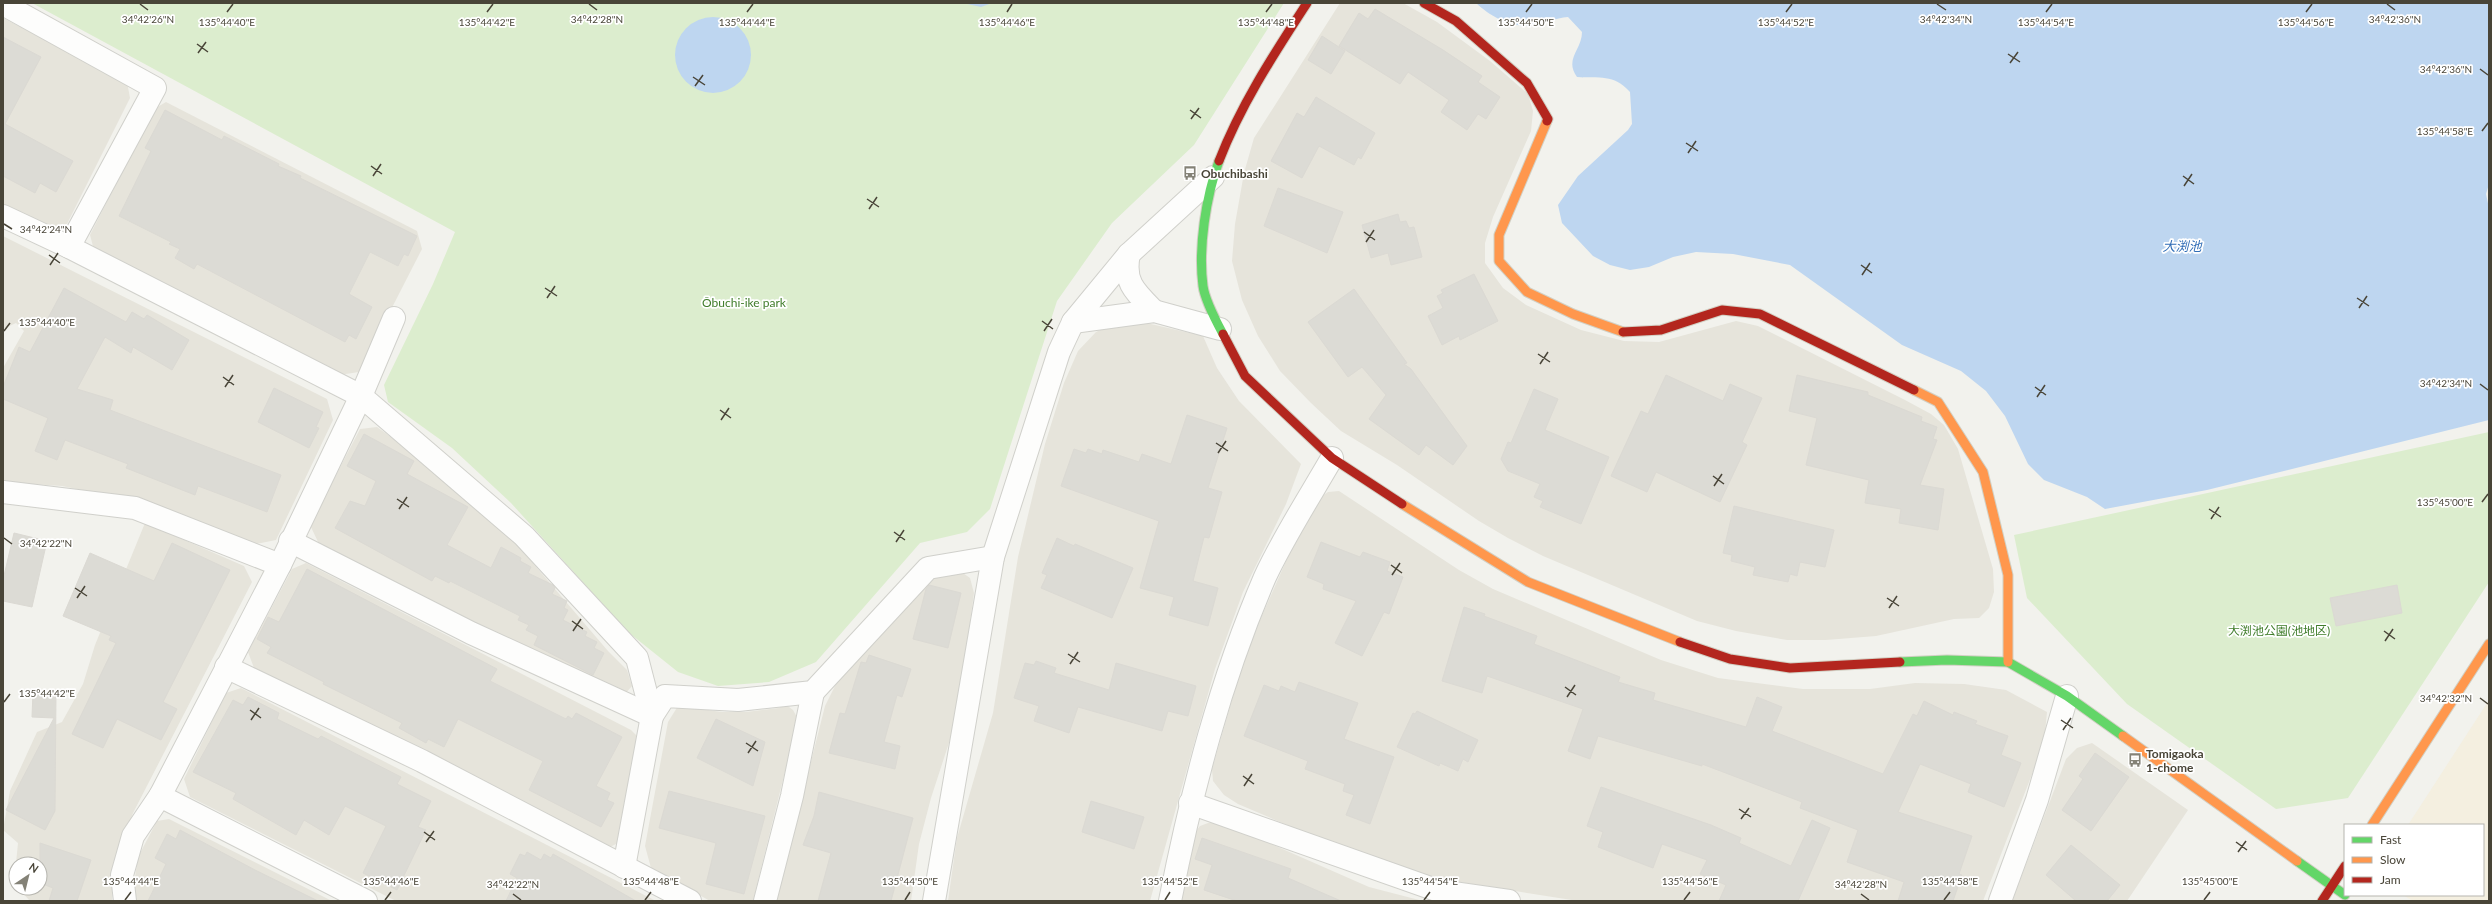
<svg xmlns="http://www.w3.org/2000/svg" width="2492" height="904" viewBox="0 0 2492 904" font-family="Lato,'Noto Sans JP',sans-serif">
  <rect width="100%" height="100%" fill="#f2f2ed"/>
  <g fill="#e6e4db">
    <polygon points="1340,3 1403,3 1437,22 1490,61 1528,94 1533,111 1531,131 1493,217 1485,243 1485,263 1503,288 1526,305 1581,330 1624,341 1659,342 1736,321 1758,326 1905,400 1931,414 1944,425 1958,449 1993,569 1994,592 1989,608 1979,618 1954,619 1876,636 1826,640 1787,640 1736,631 1697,621 1543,556 1508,538 1479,521 1397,465 1341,431 1311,403 1280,371 1258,336 1242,300 1232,261 1235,224 1244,173 1254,138"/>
    <polygon points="3,18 127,82 130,98 67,224 51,231 3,207"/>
    <polygon points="166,102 417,231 422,249 359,372 339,375 94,250 90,235 154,109"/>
    <polygon points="3,236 327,399 333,420 276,540 256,544 111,496 62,486 3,482 3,368 24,331 16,323 3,329"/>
    <polygon points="1129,319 1203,336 1217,368 1239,401 1301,464 1286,504 1243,592 1215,669 1150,901 948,901 957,838 993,713 1018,557 1045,444 1064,383 1078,351 1096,332 1118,321"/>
    <polygon points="377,427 439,472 502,527 608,651 627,670 632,686 624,695 616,695 319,544 310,525 360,429"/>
    <polygon points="1339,491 1459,570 1493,589 1661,660 1718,678 1803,689 1870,689 1915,683 1964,684 2006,690 2047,712 2044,743 1983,901 1578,901 1421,876 1380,865 1238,804 1224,795 1213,781 1212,769 1246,652 1298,534 1319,498 1328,492"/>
    <polygon points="145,523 244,566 252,582 133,813 113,866 112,901 30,901 18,888 40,888 40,864 16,864 16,886 14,883 18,843 3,830 10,791 37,732 62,722 83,684 95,645"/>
    <polygon points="306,563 631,730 637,736 620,842 610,847 600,844 254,668 248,652 292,569"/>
    <polygon points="957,569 970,578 974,593 957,718 931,798 919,844 911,901 776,901 825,706 836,684 848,667 934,574"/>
    <polygon points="241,688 656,901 396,901 190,797 184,779 226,693"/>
    <polygon points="785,704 793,710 798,719 753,901 710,901 651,868 645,846 668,722 678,706 722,712 746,712 779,708"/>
    <polygon points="2092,743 2188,810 2127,901 2012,901 2066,759 2077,748"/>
    <polygon points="169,819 332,901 136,901 134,885 138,857 157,821"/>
    <polygon points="1221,822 1369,887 1423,901 1175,901 1196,831 1200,826 1208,823"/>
  </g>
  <polygon fill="#f4efe0" points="2489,700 2489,901 2413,901 2403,895 2483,895 2483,825 2408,825"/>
  <g fill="#dcedce">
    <polygon points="32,3 1284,3 1194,145 1112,223 1057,301 990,509 967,532 920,543 816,662 769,682 718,686 678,672 628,632 511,503 452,448 388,402 384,385 433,284 455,232"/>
    <polygon points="2489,432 2489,582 2348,798 2276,809 2127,704 2027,598 2014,535"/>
  </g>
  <g fill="#bed6f0">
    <polygon points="963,3 992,3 981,7"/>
    <path d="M1476,3H2489V184L2486,194L2489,208V420L2207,490L2105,509L2087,497L2044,480L2028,464L2005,416L1986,391L1961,371L1902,345L1790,265L1733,254L1696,252L1673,257L1649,267L1630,270L1610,265L1593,256L1562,223L1558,205L1578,176L1628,130L1632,124L1630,92C1613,73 1600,79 1577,77C1564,59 1582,50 1582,32L1568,17C1555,18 1545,23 1534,25C1513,29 1491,17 1476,3Z"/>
    <circle cx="713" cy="55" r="38"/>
  </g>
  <g fill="#dcdbd5" stroke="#dbd9d3">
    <polygon points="1375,9 1443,50 1482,76 1478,82 1500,97 1486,119 1478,114 1467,130 1441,112 1449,100 1408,72 1400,84 1339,46 1359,13 1368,19"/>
    <polygon points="1322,36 1345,51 1331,74 1308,60"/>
    <polygon points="3,37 41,57 5,124 73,161 56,192 40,183 35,193 3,176"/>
    <polygon points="1316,97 1375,133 1361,159 1358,157 1354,165 1319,146 1302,178 1271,161 1297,113 1304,117"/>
    <polygon points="165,110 222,140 224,136 279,164 278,166 301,176 300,178 417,236 408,256 404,254 398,266 370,252 349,294 372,307 356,339 349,335 345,342 197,264 194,269 175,258 180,249 169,244 171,242 119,216 151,151 145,148"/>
    <polygon points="1278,188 1343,212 1327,253 1264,226"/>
    <polygon points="1398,214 1400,222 1406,221 1409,228 1414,227 1422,257 1391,265 1388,253 1371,258 1362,225"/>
    <polygon points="1474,274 1498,321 1460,340 1459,336 1442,345 1428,316 1443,308 1437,296 1443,293 1441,290"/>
    <polygon points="64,288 126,322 132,312 144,319 147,315 189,340 172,370 133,347 131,353 105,337 77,389 113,400 110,410 281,475 267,512 198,486 195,495 126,468 128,464 65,440 57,460 35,451 48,418 3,399 3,387 19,347 30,352"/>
    <polygon points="1354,289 1407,363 1404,364 1411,369 1467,446 1453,465 1426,445 1419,455 1369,419 1386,395 1362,367 1348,377 1308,322"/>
    <polygon points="1666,375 1723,401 1730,384 1762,398 1742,442 1747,445 1720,502 1656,472 1647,492 1611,476 1641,411 1648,414"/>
    <polygon points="1797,375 1868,392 1868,395 1922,417 1921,421 1937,427 1933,439 1937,440 1920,485 1944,489 1938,530 1899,523 1901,509 1865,503 1869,480 1806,465 1817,418 1789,411"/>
    <polygon points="274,388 323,412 316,427 319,428 309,448 258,422"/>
    <polygon points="1534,389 1558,399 1545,430 1609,457 1581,524 1540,507 1543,501 1534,497 1540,484 1508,471 1501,459 1508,442 1511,443"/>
    <polygon points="1187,415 1227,428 1208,488 1222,492 1209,538 1204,537 1193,581 1218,588 1208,626 1169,615 1174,597 1140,588 1159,521 1061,486 1074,449 1086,453 1088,449 1102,454 1103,450 1139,462 1142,454 1171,464"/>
    <polygon points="364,434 414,461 407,474 468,507 447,545 491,568 501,547 521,558 520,561 531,567 528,573 553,585 555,588 552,594 567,601 564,608 568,610 563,620 587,632 585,636 597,642 594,648 604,653 593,675 534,645 538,636 526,630 529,625 518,620 520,616 450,581 449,583 435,576 432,581 335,528 350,501 365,506 376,481 347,466"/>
    <polygon points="1734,506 1834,530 1825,567 1800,562 1797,576 1790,574 1788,582 1753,575 1755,567 1731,561 1732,555 1723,553"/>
    <polygon points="14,533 47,541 32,607 3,601 3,580"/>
    <polygon points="1057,538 1074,546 1075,544 1133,568 1112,618 1041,588 1047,575 1042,573"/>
    <polygon points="1321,542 1360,557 1363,552 1390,562 1387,571 1403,577 1389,614 1384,612 1362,656 1335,643 1356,601 1323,589 1324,584 1307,577"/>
    <polygon points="172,543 230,570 163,702 177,709 161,740 117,719 103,748 72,734 116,643 109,640 111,636 63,616 90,553 154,581"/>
    <polygon points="307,569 497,669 490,681 566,719 568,716 572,719 576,713 622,737 596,786 610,793 607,800 614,803 601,827 529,790 543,761 458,719 444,747 428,739 426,743 399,728 402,723 323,684 324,682 267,653 271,647 257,639 268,617 279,622"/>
    <polygon points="929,585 961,593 948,648 913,639 926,589"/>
    <polygon points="2397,585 2402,613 2336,626 2330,598"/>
    <polygon points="1464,607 1485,614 1484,616 1537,636 1534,644 1620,677 1618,682 1655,693 1653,700 1746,727 1757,697 1782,707 1772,731 1883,774 1913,714 1917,716 1924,701 1953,715 1954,712 1977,721 1975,724 2008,736 2001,755 2021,763 2004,807 1968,792 1971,784 1920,764 1898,812 1972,836 1959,874 1962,875 1953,901 1898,901 1904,882 1847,862 1858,830 1800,808 1802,802 1702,764 1702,766 1598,736 1590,759 1568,751 1583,709 1487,676 1482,693 1442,681"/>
    <polygon points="869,655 911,669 902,697 897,695 884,742 900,746 895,769 829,753 840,713 845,714 861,662 866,663"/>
    <polygon points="1036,661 1056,668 1054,673 1109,690 1116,663 1196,686 1188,716 1168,711 1162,731 1078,707 1069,733 1034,721 1039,706 1014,698 1025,663 1034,665"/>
    <polygon points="1299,682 1358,703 1344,739 1394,757 1370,824 1346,815 1354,795 1343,791 1345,784 1305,769 1308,761 1244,736 1264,685 1279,691 1281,686 1295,692"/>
    <polygon points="33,692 56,693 55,811 45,830 6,810 54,718 32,717"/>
    <polygon points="248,697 279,713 277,719 318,739 321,736 401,777 397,784 431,801 418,827 426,830 397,890 363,873 386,826 345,806 329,835 304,820 296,835 233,799 236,793 193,772 233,700 243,705"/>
    <polygon points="1417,711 1478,740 1468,762 1463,759 1458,771 1440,763 1439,766 1397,747 1413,713 1415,714"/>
    <polygon points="716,719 765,742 753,786 697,758"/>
    <polygon points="2095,753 2129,777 2091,831 2062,810 2083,779 2079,776"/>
    <polygon points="1601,787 1711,825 1741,838 1739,843 1791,866 1812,820 1830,828 1798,901 1719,901 1726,885 1700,874 1707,860 1662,844 1653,868 1598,847 1603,832 1587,826"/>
    <polygon points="669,791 765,816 744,894 706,884 716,843 659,828"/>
    <polygon points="819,792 913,818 891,901 818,901 831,853 803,845 814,816"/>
    <polygon points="1091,801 1144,817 1134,849 1082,832"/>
    <polygon points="180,830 255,870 318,901 148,901 166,864 155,858 167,834 176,839"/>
    <polygon points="1202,838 1291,869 1288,878 1341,901 1237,901 1204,890 1212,865 1195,859"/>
    <polygon points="40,843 91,860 77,901 49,901 53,888 40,883"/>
    <polygon points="2071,845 2120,885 2107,901 2076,901 2046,875"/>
    <polygon points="527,852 541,860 544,854 551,858 553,854 636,901 506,901 517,878 510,874 520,854 525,856"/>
  </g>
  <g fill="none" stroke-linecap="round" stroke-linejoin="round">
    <defs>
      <g id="street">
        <polyline points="3,4 155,88 69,247"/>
        <polyline points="3,216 69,247 361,396 524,536 637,658 652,716 624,867"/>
        <path d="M1129,254C1123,282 1135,292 1154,311"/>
        <polyline points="1073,322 1154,311 1220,329"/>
        <polyline points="3,492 135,508 280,565"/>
        <polyline points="290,541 471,633 652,716 665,696 738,700 813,692 928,568 993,557"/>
        <polyline points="226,667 422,761 690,901"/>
        <polyline points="160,796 366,901"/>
        <polyline points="1190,803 1439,891 1509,901"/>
        <polyline points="125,901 122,875 133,836 160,796 280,565 361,396 394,318"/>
        <polyline points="765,901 792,796 813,692"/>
        <polyline points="934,901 993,557 1059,352 1073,322 1129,254 1213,177"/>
        <path d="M1170,901C1192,790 1220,681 1265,577C1283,538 1310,496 1332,458"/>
        <polyline points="2000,901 2037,800 2067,696"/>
      </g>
      <g id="fast">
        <path d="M1219,161C1206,196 1198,248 1203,286C1205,301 1216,321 1223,334"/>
        <polyline points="1900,662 1947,660 2008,662 2067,696 2123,736"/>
        <polyline points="2297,861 2345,895"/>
      </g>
      <g id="slow">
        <polyline points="1547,121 1499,235 1499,261 1527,292 1573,314 1623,332"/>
        <polyline points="1914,390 1938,402 1983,472 2008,575 2008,662"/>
        <polyline points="1402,504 1528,582 1680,642"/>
        <polyline points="2123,736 2297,861"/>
        <polyline points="2372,825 2489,644"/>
      </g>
      <g id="jam">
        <polyline points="1424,3 1456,21 1527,83 1548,119 1547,121"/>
        <path d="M1219,161C1241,104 1274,54 1307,3"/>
        <polyline points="1623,332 1661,330 1722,310 1760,314 1914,390"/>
        <polyline points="1223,334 1245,376 1332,458 1402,504"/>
        <polyline points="1680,642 1730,659 1790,668 1900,662"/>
        <polyline points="2322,901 2345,866"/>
      </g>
    </defs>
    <use href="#street" stroke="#d0d0cb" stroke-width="24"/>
    <use href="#fast" stroke="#d2d0c4" stroke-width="11"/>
    <use href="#slow" stroke="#d2d0c4" stroke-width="11"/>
    <use href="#jam" stroke="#d2d0c4" stroke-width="11"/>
    <use href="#street" stroke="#fdfdfc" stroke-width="22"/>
    <use href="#fast" stroke="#63d668" stroke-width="9"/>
    <use href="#slow" stroke="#ff974d" stroke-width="9"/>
    <use href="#jam" stroke="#b3261e" stroke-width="9"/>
  </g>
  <path fill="none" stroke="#494538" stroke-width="1.5" d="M140,4L148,10M589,4L597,10M1937,4L1946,10M2387,4L2395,10M227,12L233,4M487,12L493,4M747,12L753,4M1007,12L1012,4M1266,12L1272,4M1526,12L1532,4M1786,12L1792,4M2046,12L2052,4M2306,12L2312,4M197,44L208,52M198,53L206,42M2008,54L2020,62M2010,63L2018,52M2480,69L2488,75M693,77L705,85M695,86L703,75M1190,110L1201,118M1191,119L1199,108M2482,131L2488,123M1686,143L1698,151M1688,153L1696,141M371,166L382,174M373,176L381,164M2183,176L2194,184M2184,186L2192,174M867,199L879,207M869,209L877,197M4,224L12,229M1364,232L1375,240M1366,242L1374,230M49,255L60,263M50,265L58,253M1861,265L1872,273M1862,275L1870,263M545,288L557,296M547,298L555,286M2357,298L2369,306M2359,308L2367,296M1042,321L1053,329M4,331L10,323M1044,331L1052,319M1538,354L1550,362M1540,364L1548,352M223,377L234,385M2480,384L2488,390M225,387L233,375M2035,387L2046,395M2037,397L2045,385M720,410L731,418M721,420L729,408M1216,443L1228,451M1218,453L1226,441M1713,476L1724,484M1714,486L1722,474M397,499L409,507M2482,502L2488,494M399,509L407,497M2209,509L2221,517M2211,519L2219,507M894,532L905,540M4,538L12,544M896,542L904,530M1391,565L1402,573M1392,575L1400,563M75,588L87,596M77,598L85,586M1887,598L1899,606M1889,608L1897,596M572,621L583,629M573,631L581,619M2384,631L2395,639M2385,641L2393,629M1068,654L1080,662M1070,664L1078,652M1565,687L1576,695M1567,697L1575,685M2480,698L2488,704M4,702L10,694M250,710L261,718M251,720L259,708M2061,720L2073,728M2063,730L2071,718M746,743L758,751M748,753L756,741M1243,776L1254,784M1244,786L1252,774M1739,809L1751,817M1741,819L1749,808M424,832L435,840M426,842L434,831M2236,842L2247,850M2238,852L2246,841M513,894L521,900M1861,894L1869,900M125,900L131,892M385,900L391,892M645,900L651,892M905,900L910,892M1165,900L1170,892M1424,900L1430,892M1684,900L1690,892M1944,900L1950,892M2204,900L2210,892"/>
  <defs>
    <symbol id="bus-bare" viewBox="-9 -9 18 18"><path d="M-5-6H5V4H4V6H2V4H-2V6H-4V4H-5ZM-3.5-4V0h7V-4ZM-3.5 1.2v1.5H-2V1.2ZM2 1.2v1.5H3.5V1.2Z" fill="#848277" stroke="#fff" stroke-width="2.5" paint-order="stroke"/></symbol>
  </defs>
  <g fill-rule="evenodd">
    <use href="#bus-bare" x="1180" y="163" width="20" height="20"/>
    <use href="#bus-bare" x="2125" y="750" width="20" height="20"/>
  </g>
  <g text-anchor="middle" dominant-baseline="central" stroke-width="3.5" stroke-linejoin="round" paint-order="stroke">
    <g font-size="12" font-weight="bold" fill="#494538" stroke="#fff" text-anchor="start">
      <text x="1201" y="173">Obuchibashi</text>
      <text x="2146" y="753">Tomigaoka<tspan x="2146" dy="14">1-chome</tspan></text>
    </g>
    <g font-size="12" fill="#3f7c2a" stroke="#fff">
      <text x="744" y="302">Ōbuchi-ike park</text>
      <text x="2279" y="630">大渕池公園(池地区)</text>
    </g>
    <g font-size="13" font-style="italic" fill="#306db6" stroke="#fff">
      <text x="2182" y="246">大渕池</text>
    </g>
  </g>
  <g font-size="10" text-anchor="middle" fill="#494538" stroke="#fff" stroke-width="3.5" stroke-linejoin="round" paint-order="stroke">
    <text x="148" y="23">34°42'26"N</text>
    <text x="597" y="23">34°42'28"N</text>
    <text x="1946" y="23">34°42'34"N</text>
    <text x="2395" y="23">34°42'36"N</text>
    <text x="227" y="26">135°44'40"E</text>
    <text x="487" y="26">135°44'42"E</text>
    <text x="747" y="26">135°44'44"E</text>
    <text x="1007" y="26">135°44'46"E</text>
    <text x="1266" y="26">135°44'48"E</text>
    <text x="1526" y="26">135°44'50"E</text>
    <text x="1786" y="26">135°44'52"E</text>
    <text x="2046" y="26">135°44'54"E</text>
    <text x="2306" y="26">135°44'56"E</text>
    <text x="2446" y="73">34°42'36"N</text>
    <text x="2445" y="135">135°44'58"E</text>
    <text x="46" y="233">34°42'24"N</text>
    <text x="47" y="326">135°44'40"E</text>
    <text x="2446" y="387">34°42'34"N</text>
    <text x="2445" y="506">135°45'00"E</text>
    <text x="46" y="547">34°42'22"N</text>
    <text x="47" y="697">135°44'42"E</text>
    <text x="2446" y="702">34°42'32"N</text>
    <text x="131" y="885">135°44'44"E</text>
    <text x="391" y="885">135°44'46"E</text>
    <text x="651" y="885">135°44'48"E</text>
    <text x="910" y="885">135°44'50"E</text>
    <text x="1170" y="885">135°44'52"E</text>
    <text x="1430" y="885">135°44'54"E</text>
    <text x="1690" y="885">135°44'56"E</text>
    <text x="1950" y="885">135°44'58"E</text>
    <text x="2210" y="885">135°45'00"E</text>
    <text x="513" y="888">34°42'22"N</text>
    <text x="1861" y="888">34°42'28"N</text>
  </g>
  <rect width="2492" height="904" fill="none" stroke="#494538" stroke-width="8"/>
  <rect x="2344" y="824" width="140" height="72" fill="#ffffff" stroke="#b6b5af"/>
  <rect x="2352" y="837" width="20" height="6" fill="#63d668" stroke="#b6b5af"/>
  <text x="2380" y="844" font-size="12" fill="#494538">Fast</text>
  <rect x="2352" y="857" width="20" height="6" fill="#ff974d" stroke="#b6b5af"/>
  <text x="2380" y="864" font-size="12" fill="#494538">Slow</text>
  <rect x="2352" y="877" width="20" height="6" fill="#b3261e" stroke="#b6b5af"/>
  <text x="2380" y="884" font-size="12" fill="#494538">Jam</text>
  <g transform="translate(28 876) rotate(35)"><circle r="19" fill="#ffffff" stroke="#b6b5af"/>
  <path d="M0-3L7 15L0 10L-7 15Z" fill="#848277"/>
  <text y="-6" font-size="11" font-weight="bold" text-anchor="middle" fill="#494538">N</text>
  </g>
</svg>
